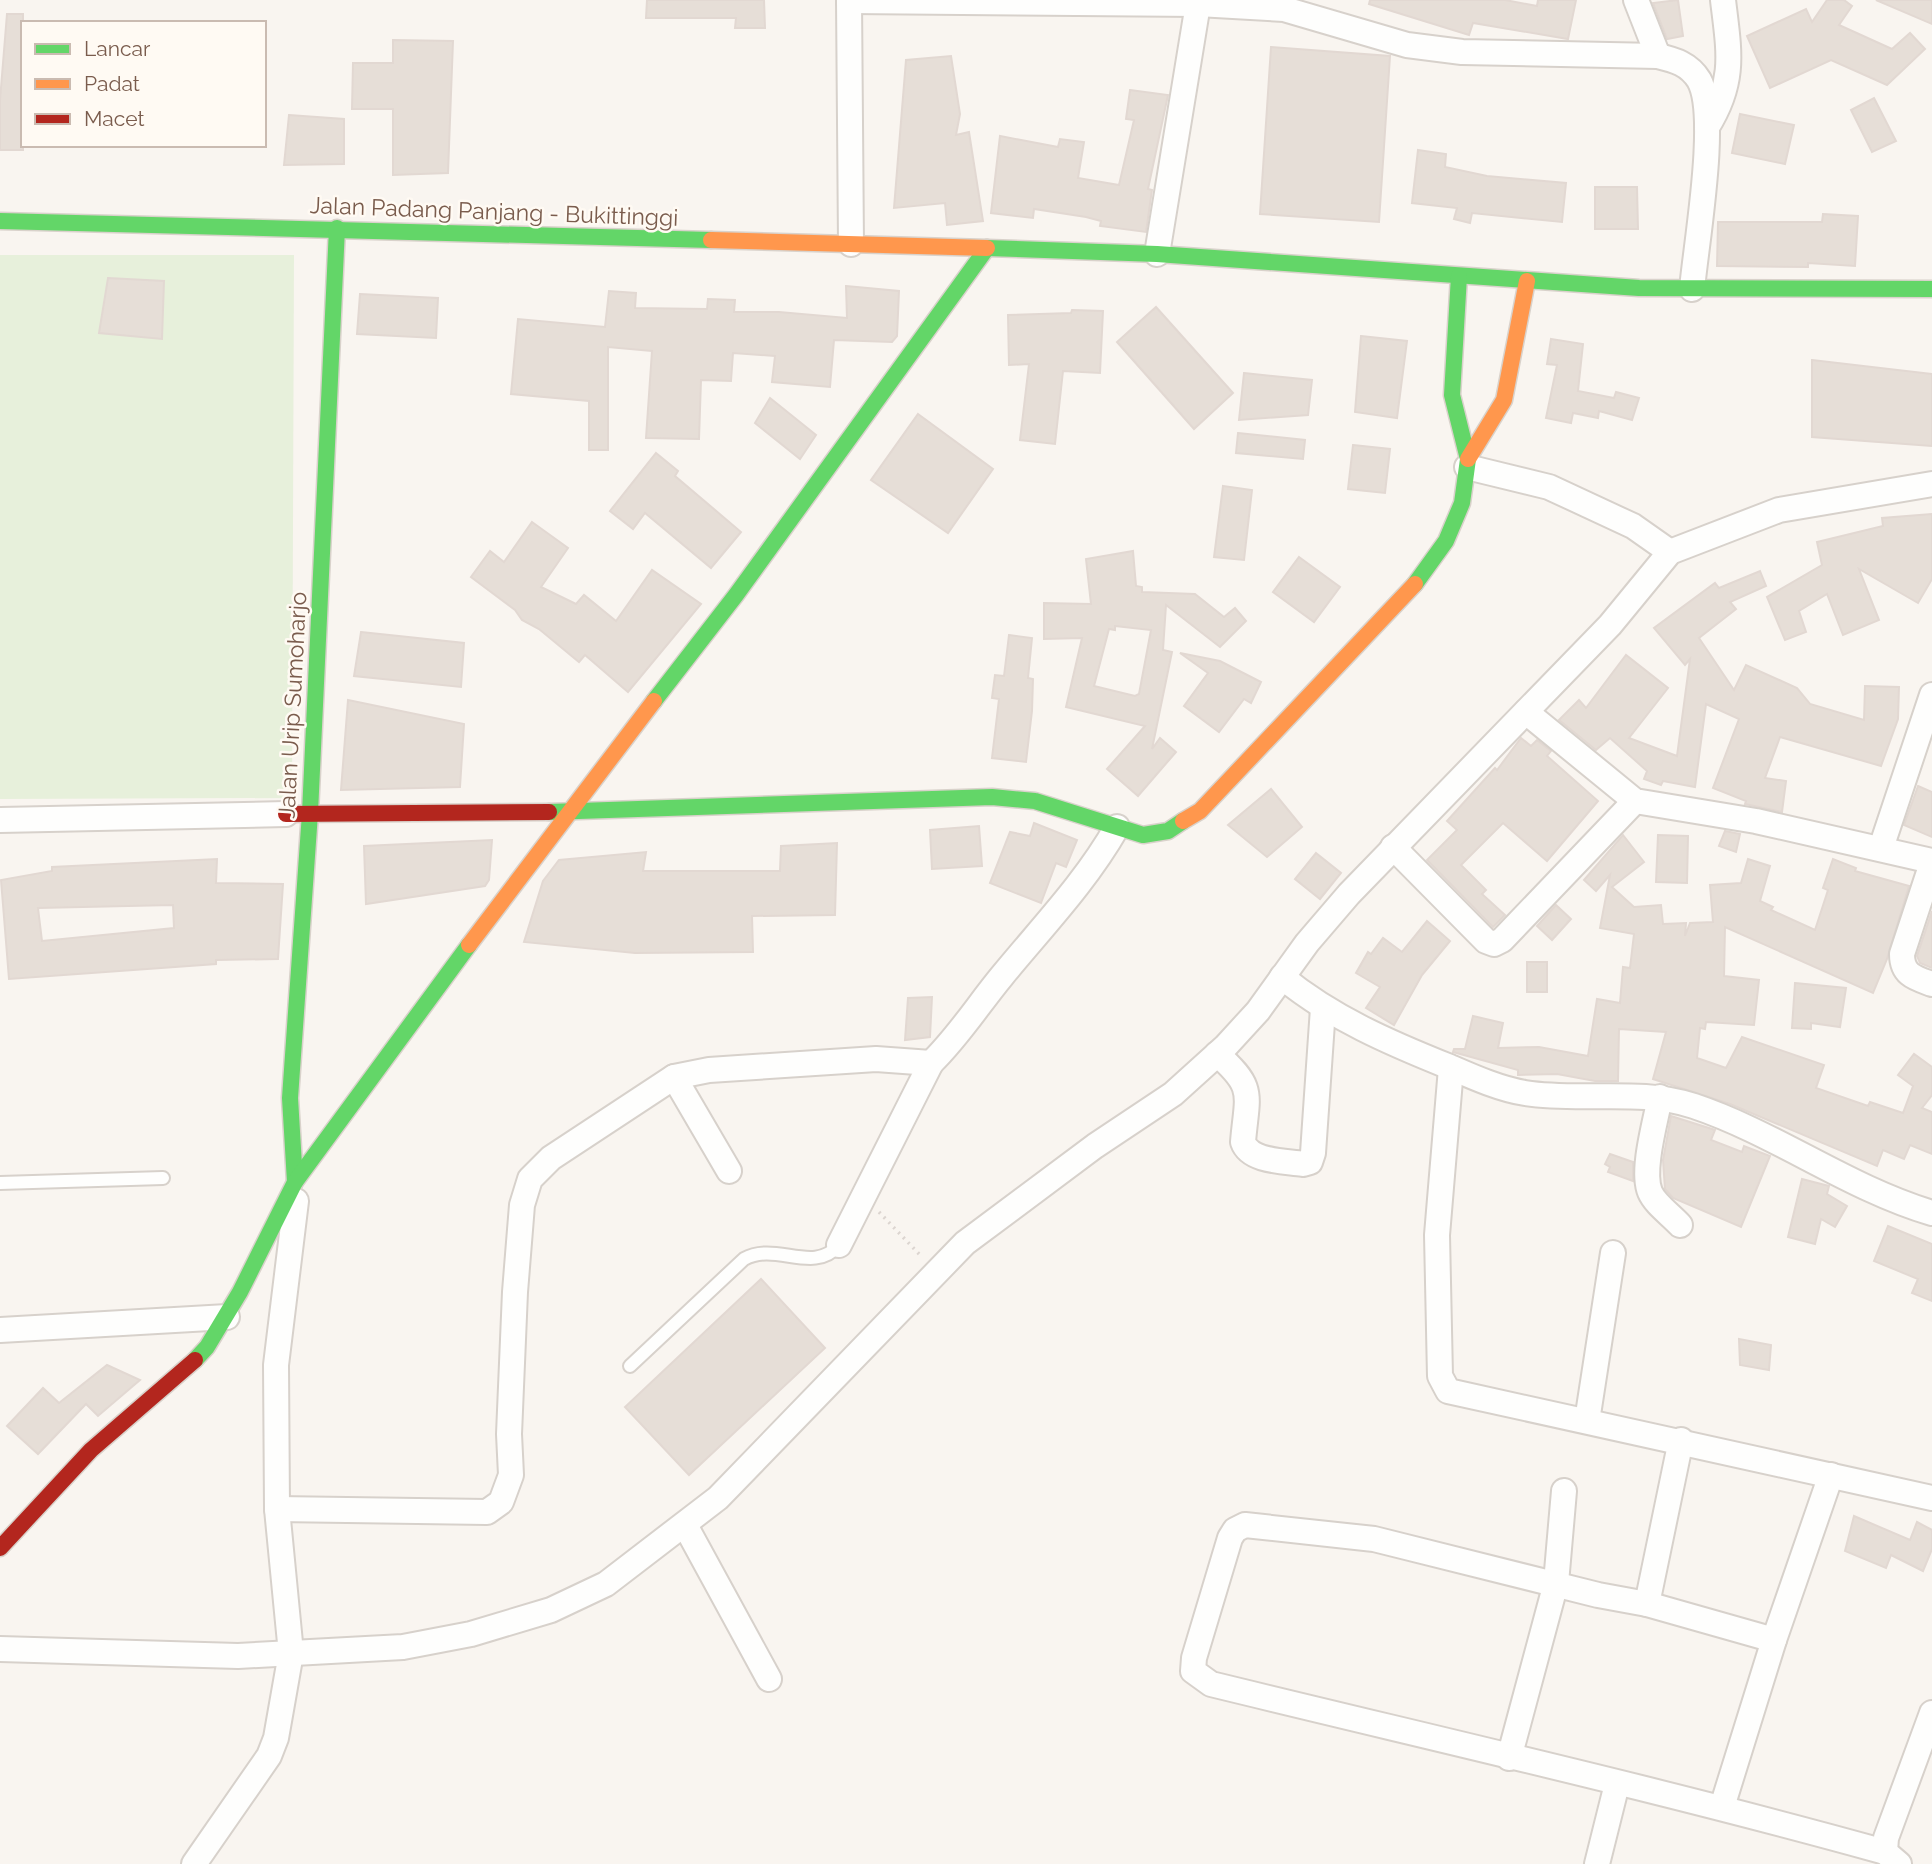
<svg xmlns="http://www.w3.org/2000/svg" width="1932" height="1864" viewBox="0 0 1932 1864" font-family="Raleway,sans-serif">
  <rect width="100%" height="100%" fill="#f9f5f0"/>
  <polygon fill="#e7f0db" points="0,255 294,255 292,798 0,799"/>
  <g fill="#e6ded7" stroke="#e2d8d2" stroke-width="2" fill-rule="evenodd">
    <polygon points="647,0 764,0 765,28 735,28 736,18 646,18"/>
    <polygon points="1370,0 1505,0 1537,6 1538,0 1576,0 1568,39 1473,23 1469,35 1369,4"/>
    <polygon points="1678,0 1683,36 1667,39 1653,3"/>
    <polygon points="1827,0 1844,0 1852,6 1839,25 1892,49 1910,33 1925,49 1887,85 1831,60 1770,88 1747,36 1806,9 1812,22"/>
    <polygon points="1876,0 1932,0 1932,24"/>
    <polygon points="7,14 23,14 23,150 0,150 0,100"/>
    <polygon points="393,40 453,41 448,173 393,175 393,109 352,109 353,63 393,63"/>
    <polygon points="1271,47 1390,56 1379,222 1260,214"/>
    <polygon points="951,56 960,114 956,135 969,132 983,221 947,225 945,203 894,208 906,60"/>
    <polygon points="1130,90 1168,95 1148,189 1152,190 1146,232 1100,226 1101,221 1086,217 1034,209 1033,218 991,213 1000,136 1058,147 1060,139 1084,142 1078,178 1119,185 1134,120 1126,119"/>
    <polygon points="1874,98 1896,141 1872,152 1851,110"/>
    <polygon points="1740,114 1794,125 1785,164 1732,153"/>
    <polygon points="289,115 344,119 344,164 284,165"/>
    <polygon points="1418,150 1446,154 1445,167 1487,176 1566,183 1562,222 1472,213 1470,223 1454,219 1457,208 1412,203"/>
    <polygon points="1595,187 1637,187 1638,229 1595,229"/>
    <polygon points="1823,214 1858,216 1855,266 1808,263 1808,267 1717,266 1718,222 1822,222"/>
    <polygon points="108,278 164,281 162,339 99,333"/>
    <polygon points="846,286 899,291 897,336 892,342 834,340 830,387 772,382 775,356 733,353 731,381 701,380 699,439 646,438 652,351 608,347 608,450 589,450 589,401 511,394 518,319 605,327 609,291 636,293 635,308 707,309 708,299 735,300 734,312 779,312 847,318"/>
    <polygon points="360,294 438,298 436,338 357,334"/>
    <polygon points="1156,307 1233,393 1194,429 1117,342"/>
    <polygon points="1072,310 1103,311 1100,373 1063,371 1055,444 1020,440 1029,364 1009,365 1008,315 1071,313"/>
    <polygon points="1361,336 1407,341 1397,418 1355,412"/>
    <polygon points="1551,339 1583,344 1578,391 1614,398 1616,392 1639,398 1632,420 1599,411 1598,418 1573,413 1571,423 1546,418 1557,365 1547,364"/>
    <polygon points="1812,360 1932,374 1932,446 1812,437"/>
    <polygon points="1244,373 1312,380 1308,415 1239,420"/>
    <polygon points="770,398 816,435 800,459 755,423"/>
    <polygon points="918,414 993,469 948,533 871,480"/>
    <polygon points="1238,433 1305,440 1303,459 1236,453"/>
    <polygon points="1353,445 1390,449 1385,493 1348,489"/>
    <polygon points="656,453 678,471 675,476 741,532 711,568 645,513 633,529 610,511"/>
    <polygon points="1223,486 1252,490 1244,560 1214,557"/>
    <polygon points="1932,514 1932,579 1918,603 1859,569 1879,620 1843,635 1827,594 1799,611 1806,632 1785,640 1767,597 1822,565 1817,542 1883,526 1882,518"/>
    <polygon points="532,522 568,548 541,587 576,604 584,595 616,621 652,570 701,604 628,692 585,655 579,662 539,629 522,620 515,610 471,577 490,551 504,562"/>
    <path d="M1133,551L1136,586L1142,587V592L1195,594L1224,617L1235,608L1246,621L1220,647L1166,605L1163,650L1172,652L1152,749L1160,738L1176,752L1138,796L1107,769L1145,726L1066,707L1082,638L1044,639V603L1091,604L1086,559ZM1115,626L1151,630L1139,694L1135,696L1094,686L1109,629L1115,630Z"/>
    <polygon points="1299,557 1340,587 1314,622 1273,592"/>
    <polygon points="1760,571 1766,586 1730,602 1736,609 1699,638 1734,690 1746,665 1797,688 1810,704 1864,720 1865,686 1899,687 1898,719 1881,766 1780,737 1765,778 1786,781 1782,812 1745,804 1746,801 1713,788 1739,719 1706,704 1695,787 1663,781 1661,785 1644,779 1647,771 1610,738 1596,750 1559,720 1579,700 1586,708 1626,655 1668,688 1629,738 1677,756 1690,659 1685,665 1654,628 1715,583 1719,588"/>
    <polygon points="361,632 464,643 461,687 354,676"/>
    <polygon points="1009,635 1032,638 1028,678 1033,679 1032,711 1026,762 992,758 999,699 992,698 995,675 1004,676"/>
    <polygon points="1180,653 1220,661 1261,682 1251,703 1244,699 1219,732 1184,706 1208,673"/>
    <polygon points="348,700 464,724 460,787 341,790"/>
    <polygon points="1521,738 1531,746 1537,740 1551,751 1547,756 1598,801 1547,861 1503,823 1461,865 1486,890 1482,894 1505,915 1493,927 1427,860 1457,830 1447,821 1495,768 1497,770"/>
    <polygon points="1918,786 1932,792 1932,837 1904,825"/>
    <polygon points="1271,789 1302,827 1267,857 1228,825"/>
    <polygon points="1034,823 1077,840 1066,867 1056,863 1041,903 990,883 1010,832 1030,836"/>
    <polygon points="979,826 982,866 932,869 930,830"/>
    <polygon points="1725,831 1740,834 1736,852 1719,846"/>
    <polygon points="1623,835 1644,862 1612,887 1634,907 1661,905 1663,924 1686,923 1685,936 1690,923 1713,922 1710,885 1741,883 1748,859 1770,866 1760,901 1773,907 1771,910 1815,930 1828,890 1823,888 1833,859 1856,868 1855,871 1909,886 1887,959 1873,993 1725,927 1724,976 1759,980 1754,1025 1706,1022 1705,1029 1700,1028 1697,1058 1726,1068 1742,1037 1824,1065 1816,1088 1868,1106 1870,1102 1903,1113 1913,1086 1898,1075 1914,1054 1932,1067 1932,1095 1922,1108 1932,1112 1932,1154 1910,1145 1904,1159 1883,1150 1877,1166 1730,1104 1653,1079 1666,1032 1619,1029 1618,1081 1595,1081 1557,1074 1518,1075 1518,1070 1453,1052 1454,1049 1465,1049 1473,1016 1503,1023 1498,1048 1539,1047 1588,1056 1597,999 1620,1003 1623,967 1630,968 1634,934 1600,928 1610,875 1596,891 1584,880"/>
    <polygon points="1658,835 1688,836 1687,883 1656,882"/>
    <polygon points="492,840 489,880 485,886 366,904 364,846"/>
    <polygon points="837,843 835,915 752,916 753,952 635,953 524,942 543,881 559,860 646,852 643,871 780,871 781,846"/>
    <polygon points="1316,853 1341,873 1320,899 1295,879"/>
    <path d="M217,859L216,883L283,884L278,959L216,960V964L9,979L1,880L52,871V867ZM173,905L174,928L42,941L38,908Z"/>
    <polygon points="1556,905 1571,919 1552,940 1537,926"/>
    <polygon points="1932,911 1932,968 1920,963 1917,956"/>
    <polygon points="1427,921 1450,941 1422,975 1394,1025 1366,1008 1380,987 1356,973 1368,952 1371,954 1383,938 1402,952"/>
    <rect x="1527" y="962" width="20" height="30"/>
    <polygon points="1795,983 1846,988 1840,1027 1811,1023 1811,1029 1792,1028"/>
    <polygon points="932,997 930,1037 905,1040 908,998"/>
    <polygon points="1671,1116 1715,1130 1711,1140 1742,1152 1744,1146 1770,1156 1741,1227 1673,1198 1665,1189 1663,1160"/>
    <polygon points="1610,1154 1633,1162 1633,1181 1608,1172 1610,1167 1605,1164"/>
    <polygon points="1802,1179 1829,1186 1827,1194 1847,1206 1835,1227 1821,1219 1815,1244 1788,1237"/>
    <polygon points="1888,1226 1932,1244 1932,1301 1912,1293 1918,1279 1874,1261"/>
    <polygon points="761,1279 825,1348 689,1475 625,1407"/>
    <polygon points="1739,1339 1771,1345 1769,1370 1740,1365"/>
    <polygon points="107,1365 140,1380 98,1416 86,1404 38,1454 7,1426 43,1388 59,1403"/>
    <polygon points="1854,1516 1910,1540 1917,1522 1932,1530 1932,1549 1923,1571 1891,1555 1886,1568 1845,1551"/>
  </g>
  <g fill="none" stroke-linecap="round" stroke-linejoin="round">
    <defs>
      <g id="lane">
        <polyline points="0,1183 163,1178"/>
        <path d="M630,1366L744,1259C776,1241 813,1275 839,1245"/>
      </g>
      <g id="street">
        <polyline points="849,0 851,244"/>
        <polyline points="1636,0 1658,56"/>
        <path d="M849,1L1198,4L1284,9L1407,45L1462,52L1658,56C1675,60 1689,64 1699,80C1719,115 1696,244 1692,289"/>
        <path d="M1707,127C1736,81 1729,51 1723,0"/>
        <polyline points="1157,254 1198,4"/>
        <polyline points="1467,467 1549,487 1633,526 1670,552"/>
        <polyline points="1526,712 1635,801 1756,821 1932,861"/>
        <polyline points="0,820 286,814"/>
        <polyline points="1393,847 1486,941 1494,944 1502,940 1635,801"/>
        <polyline points="1881,848 1932,695"/>
        <path d="M1932,863L1902,954C1902,975 1915,978 1932,984"/>
        <path d="M1282,977C1332,1018 1390,1043 1450,1067C1473,1077 1500,1089 1525,1093C1582,1102 1639,1088 1694,1106C1777,1134 1848,1188 1932,1213"/>
        <path d="M1217,1054C1256,1088 1247,1094 1243,1142C1250,1162 1285,1161 1303,1164L1310,1162L1313,1153L1323,1008"/>
        <polyline points="1451,1068 1437,1235 1440,1376 1448,1391 1932,1498"/>
        <polyline points="674,1077 729,1171"/>
        <path d="M1660,1097C1656,1120 1641,1170 1650,1192C1655,1204 1671,1215 1680,1225"/>
        <polyline points="839,1245 931,1063"/>
        <polyline points="0,1330 227,1317"/>
        <polyline points="1587,1421 1613,1253"/>
        <path d="M277,1509L487,1512L501,1502L511,1475L509,1434L515,1292L522,1205L530,1179L551,1158L674,1077L709,1070L876,1059L931,1063C958,1037 978,1005 1002,976C1043,926 1085,883 1117,827"/>
        <polyline points="685,1525 769,1679"/>
        <polyline points="1647,1604 1681,1440"/>
        <path d="M1774,1640L1647,1604L1598,1595L1374,1539L1245,1525L1235,1530L1230,1538L1194,1658L1193,1671L1211,1684C1436,1739 1662,1790 1885,1852"/>
        <polyline points="0,1649 238,1656 403,1647 471,1634 551,1610 606,1584 718,1498 965,1243 1095,1146 1173,1094 1225,1047 1258,1011 1307,943 1349,894 1610,625 1670,552 1779,510 1932,484"/>
        <polyline points="1509,1758 1556,1583 1564,1491"/>
        <polyline points="1722,1807 1774,1640 1831,1475"/>
        <polyline points="194,1864 269,1756 276,1738 291,1653 277,1509 276,1365 296,1201"/>
        <polyline points="1597,1864 1617,1784"/>
        <polyline points="1899,1864 1885,1852 1886,1838 1932,1713"/>
      </g>
      <g id="fast">
        <polyline points="0,221 711,240"/>
        <polyline points="987,248 1157,254 1639,288 1932,289"/>
        <polyline points="1415,584 1446,541 1462,503 1468,459 1452,395 1459,276"/>
        <polyline points="654,701 736,595 987,248"/>
        <polyline points="549,812 992,797 1035,801 1143,835 1168,831 1183,821"/>
        <polyline points="295,1182 290,1098 310,813 337,228"/>
        <polyline points="195,1360 207,1347 240,1292 295,1182 469,945"/>
      </g>
      <g id="slow">
        <polyline points="711,240 987,248"/>
        <polyline points="1468,459 1504,400 1527,281"/>
        <polyline points="1183,821 1200,811 1415,584"/>
        <polyline points="469,945 654,701"/>
      </g>
      <g id="jam">
        <polyline points="286,814 549,812"/>
        <polyline points="0,1548 91,1450 195,1360"/>
      </g>
    </defs>
    <use href="#lane" stroke="#d7d1cb" stroke-width="16"/>
    <use href="#street" stroke="#d7d1cb" stroke-width="28"/>
    <use href="#fast" stroke="#d9d2cb" stroke-width="19"/>
    <use href="#slow" stroke="#d9d2cb" stroke-width="19"/>
    <use href="#jam" stroke="#d9d2cb" stroke-width="19"/>
    <polyline stroke="#dcd5d0" stroke-width="3.5" stroke-dasharray="2 5" stroke-linecap="butt" points="879,1212 922,1257"/>
    <use href="#lane" stroke="#fefefd" stroke-width="12"/>
    <use href="#street" stroke="#fefefd" stroke-width="24"/>
    <use href="#fast" stroke="#63d668" stroke-width="16"/>
    <use href="#slow" stroke="#ff974d" stroke-width="16"/>
    <use href="#jam" stroke="#b3261e" stroke-width="16"/>
  </g>
  <g text-anchor="middle" dominant-baseline="central" stroke-width="5" stroke-linejoin="round" paint-order="stroke">
    <g font-size="23" fill="#7a5c4d" stroke="#fffaf3">
      <text transform="translate(494 211) rotate(2)">Jalan Padang Panjang - Bukittinggi</text>
      <text transform="translate(292 705) rotate(-87)">Jalan Urip Sumoharjo</text>
    </g>
  </g>
  <rect x="21" y="21" width="245" height="126" fill="#fffaf3" stroke="#cabbb1" stroke-width="2"/>
  <rect x="35" y="44" width="35" height="10" fill="#63d668" stroke="#cabbb1" stroke-width="2"/>
  <text x="84" y="56" font-size="21" fill="#7a5c4d">Lancar</text>
  <rect x="35" y="79" width="35" height="10" fill="#ff974d" stroke="#cabbb1" stroke-width="2"/>
  <text x="84" y="91" font-size="21" fill="#7a5c4d">Padat</text>
  <rect x="35" y="114" width="35" height="10" fill="#b3261e" stroke="#cabbb1" stroke-width="2"/>
  <text x="84" y="126" font-size="21" fill="#7a5c4d">Macet</text>
</svg>
